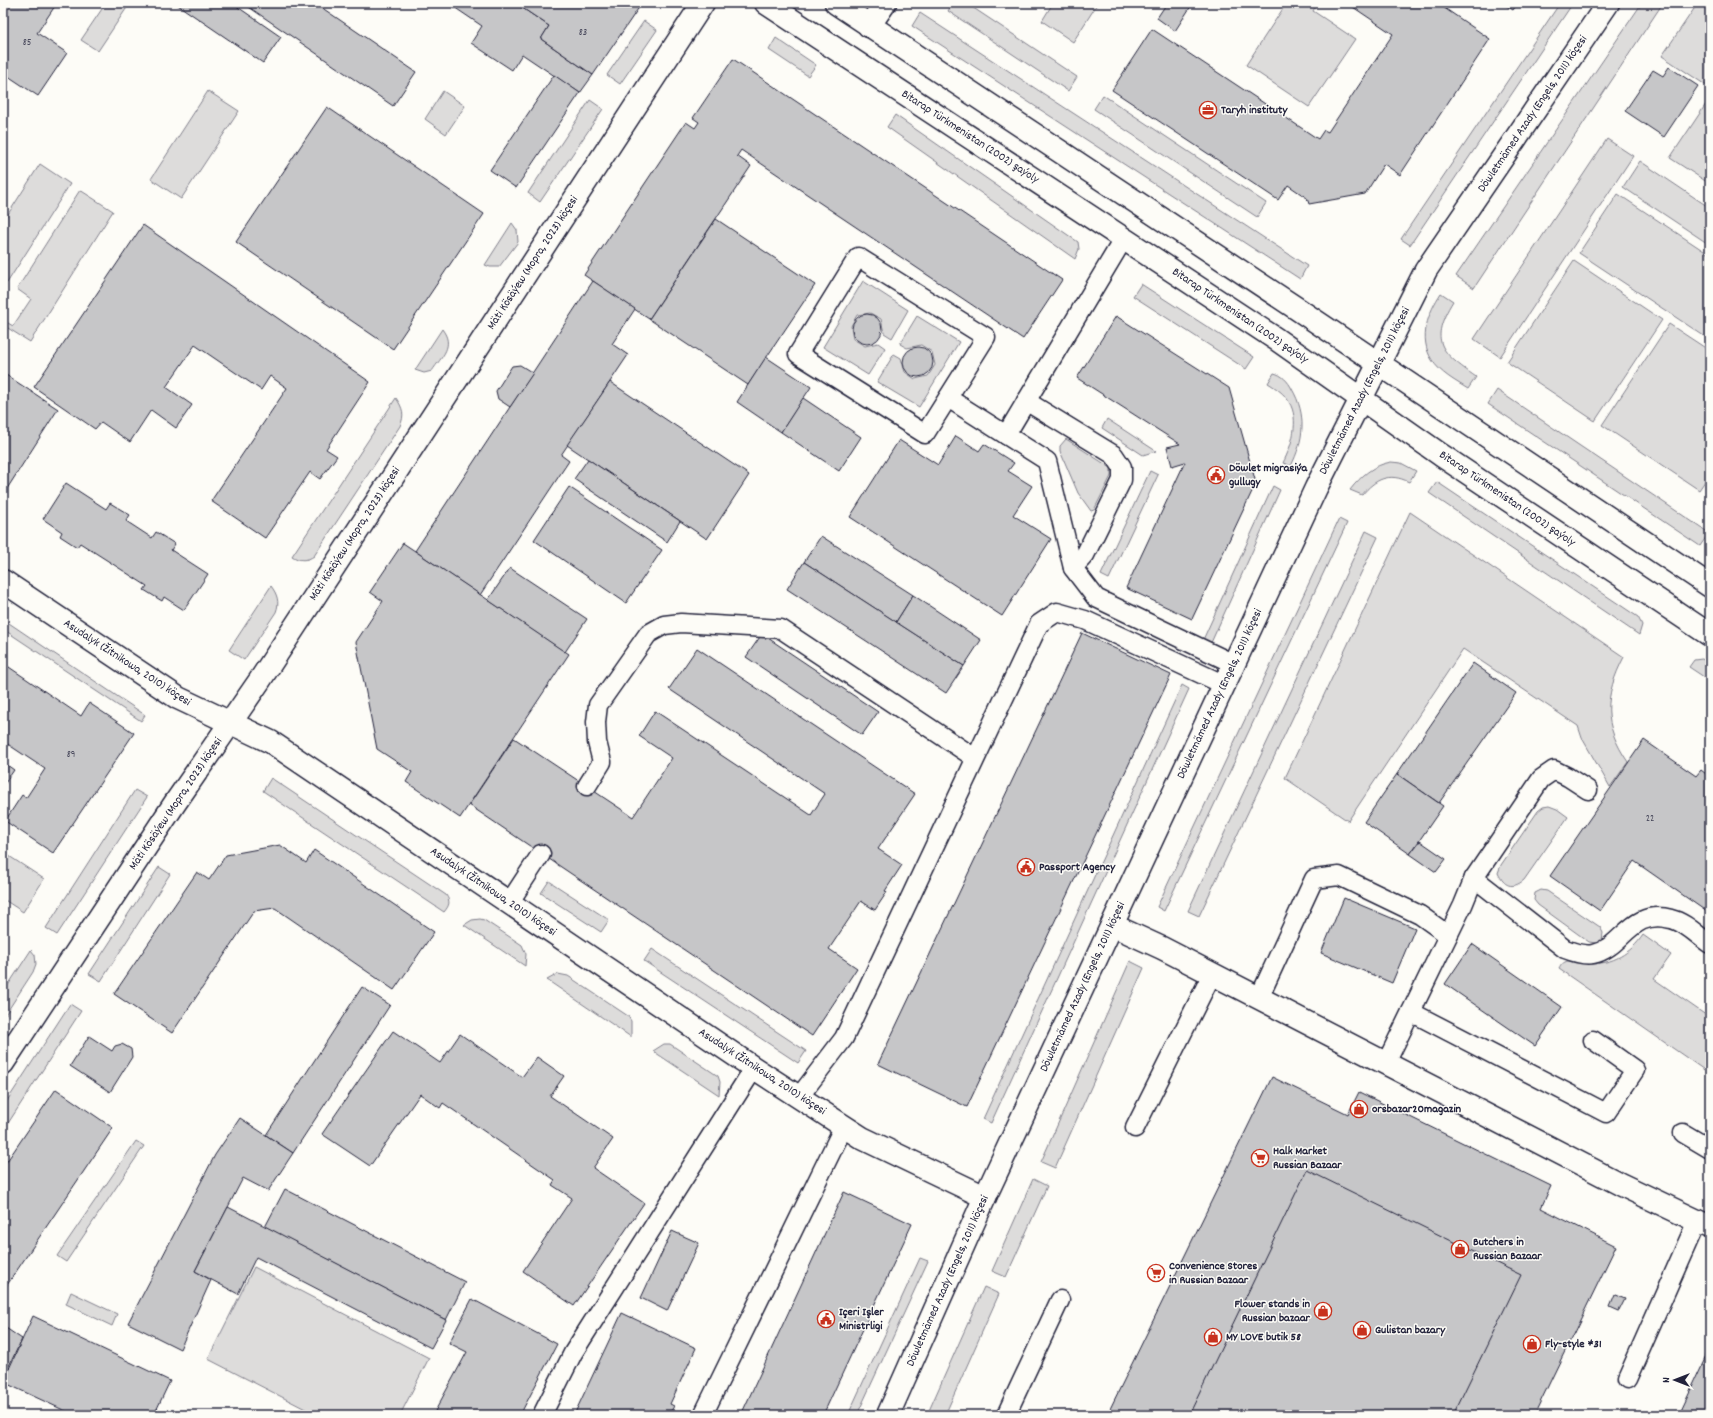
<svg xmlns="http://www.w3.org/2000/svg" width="1713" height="1418" viewBox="0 0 1713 1418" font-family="Dekko,sans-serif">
  <rect width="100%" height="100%" fill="#fdfcf7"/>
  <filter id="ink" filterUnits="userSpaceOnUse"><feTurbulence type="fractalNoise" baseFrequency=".025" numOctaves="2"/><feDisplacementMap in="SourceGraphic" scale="8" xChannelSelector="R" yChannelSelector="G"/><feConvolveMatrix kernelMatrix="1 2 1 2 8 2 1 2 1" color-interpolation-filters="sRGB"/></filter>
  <g filter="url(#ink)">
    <g fill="#dddcdb" stroke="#807f8b">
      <polygon points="106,3 130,3 98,51 81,40"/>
      <polygon points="953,3 966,3 1077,77 1068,91 948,11"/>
      <polygon points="1053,3 1098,3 1073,42 1042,21"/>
      <polygon points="1278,3 1317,3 1313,11 1355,39 1309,107 1246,65 1284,7"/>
      <polygon points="1560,3 1573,3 1410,245 1401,239"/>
      <polygon points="1642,3 1663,3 1474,288 1456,276"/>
      <polygon points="1698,3 1710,3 1710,82 1707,86 1662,56"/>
      <polygon points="920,13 1307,266 1300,279 912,26"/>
      <polygon points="644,21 657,30 620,84 607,75"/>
      <polygon points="776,38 816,65 808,76 769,50"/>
      <polygon points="208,91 239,111 181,199 151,179"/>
      <polygon points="443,91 465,106 446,134 425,119"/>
      <polygon points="1103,95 1266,203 1257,217 1094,109"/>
      <polygon points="1710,98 1710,184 1670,158"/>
      <polygon points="590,100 603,109 540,202 528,193"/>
      <polygon points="895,115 1078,242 1079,249 1075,259 887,127"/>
      <polygon points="1607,139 1633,156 1500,357 1474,339"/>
      <polygon points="1640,161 1710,208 1710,245 1623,187"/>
      <polygon points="40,164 70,184 7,283 3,280 3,222"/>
      <polygon points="80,190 113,211 30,342 3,325 3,320 13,326 31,299 17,289"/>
      <polygon points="1618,194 1710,255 1710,340 1579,253"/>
      <polygon points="512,223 517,230 518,242 499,267 490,267 485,265"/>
      <polygon points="1574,261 1662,320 1595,421 1507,362"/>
      <polygon points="863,281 908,310 892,338 884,333 881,319 870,313 857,315 851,326 853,339 865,346 878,343 885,348 868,375 823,347"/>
      <polygon points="1141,284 1254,357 1246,369 1133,296"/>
      <path d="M1441,293L1453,301C1428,342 1441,352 1476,377L1468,389C1455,381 1440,373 1432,360C1418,338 1428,313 1441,293Z"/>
      <polygon points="917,316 959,342 919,407 877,382 894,354 901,358 905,372 915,379 928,376 935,365 932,352 921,345 907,348 900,344"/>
      <polygon points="1669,324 1710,351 1710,474 1699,490 1602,425"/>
      <path d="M442,329C455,346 442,356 432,371L424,373L415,370Z"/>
      <path d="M1274,373C1282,375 1288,381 1292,389C1307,415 1304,440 1291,466L1283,463C1292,445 1300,420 1289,402C1285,394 1276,388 1268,383Z"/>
      <polygon points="1497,390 1709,533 1700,546 1488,404"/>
      <path d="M396,398C403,408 405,415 400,426L314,556C307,561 299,561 292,556Z"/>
      <polygon points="1107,419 1156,451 1143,455 1102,428"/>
      <polygon points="1066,439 1111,468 1111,476 1094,510 1091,511 1078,493 1060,451 1060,446"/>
      <path d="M1391,462L1401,463L1416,471L1409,482C1389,472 1375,479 1362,495L1350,490C1361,476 1373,465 1391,462Z"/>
      <polygon points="1150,471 1158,475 1109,579 1101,575"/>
      <polygon points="1437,482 1638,617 1642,625 1639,635 1429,493"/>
      <polygon points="1273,486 1280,490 1210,645 1202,642"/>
      <path d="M1410,512L1624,657C1604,696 1602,724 1628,762L1610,787L1582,738L1578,726L1463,649L1348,821L1285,778Z"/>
      <polygon points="1339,519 1347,523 1164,911 1157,907"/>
      <polygon points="1366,531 1378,537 1199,916 1188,911"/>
      <path d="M271,586C277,594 280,602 276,612L244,660L229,650Z"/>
      <polygon points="3,619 145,715 141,721 3,629"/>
      <polygon points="1702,659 1710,664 1710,681 1689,667 1694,660"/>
      <polygon points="1182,685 1189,689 991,1123 983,1119"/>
      <path d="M271,778L446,895C451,902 449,906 444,912L263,791Z"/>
      <polygon points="135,790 147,797 57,935 46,928"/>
      <path d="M1549,806L1557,809L1568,817L1524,880C1512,890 1504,886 1498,873L1501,865L1538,811L1543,807Z"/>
      <polygon points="9,856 44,879 23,912 3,899 3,866"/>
      <polygon points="159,867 170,874 101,981 89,974"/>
      <polygon points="549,881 609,920 601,932 541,893"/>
      <polygon points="1541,890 1547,891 1600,927 1603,933 1602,940 1596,943 1589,942 1538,905 1534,900 1535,893"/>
      <polygon points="480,919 484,920 522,945 526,954 525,966 464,925 472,920"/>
      <path d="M1643,935L1671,955L1654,979L1710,1018V1074L1559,969C1561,965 1563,962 1568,961C1574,959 1583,963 1590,963C1612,965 1631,953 1643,935Z"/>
      <polygon points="652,949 806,1051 798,1063 644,961"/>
      <polygon points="31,950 35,955 36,964 33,972 3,1018 3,993"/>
      <polygon points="1130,961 1144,968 1055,1168 1041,1162"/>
      <polygon points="558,974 568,976 628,1016 631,1021 631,1037 547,980"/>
      <polygon points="70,1004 81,1011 3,1131 3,1107"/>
      <polygon points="664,1044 670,1044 718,1076 720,1082 719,1095 653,1051"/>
      <polygon points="136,1141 144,1146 66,1262 57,1256"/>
      <polygon points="1033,1179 1047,1186 1006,1277 992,1271"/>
      <polygon points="920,1258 928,1261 857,1415 848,1415"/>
      <polygon points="254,1267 429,1358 400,1415 317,1415 208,1359"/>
      <polygon points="984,1287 999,1294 945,1415 927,1415"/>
      <polygon points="71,1292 117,1314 112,1326 66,1304"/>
    </g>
    <g fill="#c6c6c8" stroke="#22223b">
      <polygon points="3,3 57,3 37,33 67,53 38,96 8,76 3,84"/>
      <polygon points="175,3 232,3 281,37 263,63"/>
      <polygon points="243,3 315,3 416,72 393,106"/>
      <polygon points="448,3 515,3 549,26 541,39 593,75 580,93 522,54 512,70 471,43 482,26"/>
      <polygon points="515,3 642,3 593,75 541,39 549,26"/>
      <polygon points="1167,3 1193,3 1175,31 1157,18"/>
      <polygon points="1347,3 1437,3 1490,39 1400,175 1384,164 1365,194 1309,204 1307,198 1288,185 1278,200 1112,90 1152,29 1318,139 1324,130 1328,132 1393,34"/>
      <polygon points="1502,3 1518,3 1513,10"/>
      <polygon points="733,59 1062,280 1023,339 741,150 737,156 751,166 649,319 584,275 686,122 695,128 699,122 693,118"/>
      <polygon points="1669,67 1698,86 1664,137 1625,111 1653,70 1663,76"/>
      <polygon points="554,75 580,93 516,188 490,170"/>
      <polygon points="327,107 484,214 393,349 236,242"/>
      <polygon points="716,219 815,285 748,385 649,319"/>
      <polygon points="143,225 370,382 326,449 337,456 320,479 310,472 265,538 211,501 287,388 270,376 261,390 195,345 166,387 192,405 176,428 151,410 130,442 101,422 95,429 34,387"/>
      <polygon points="593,281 635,309 612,344 628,355 561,455 569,461 480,595 415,551"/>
      <circle cx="867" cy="329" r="15"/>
      <polygon points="1116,316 1229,388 1256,483 1192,619 1126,588 1185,462 1172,466 1167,447 1180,444 1077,378"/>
      <circle cx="918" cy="362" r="15"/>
      <polygon points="766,357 811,387 781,432 737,402"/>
      <polygon points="520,365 533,373 510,407 498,399 496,391 512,366"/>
      <polygon points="3,373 58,409 3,495"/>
      <polygon points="610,382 749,475 707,539 567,445"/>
      <polygon points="803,398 861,437 839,471 781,432"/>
      <polygon points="956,436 979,451 984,444 1014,463 1008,471 1032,486 1013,515 1051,539 1002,616 850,517 899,440 938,465"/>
      <polygon points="588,459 680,521 667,542 574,479"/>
      <polygon points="66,483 106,509 110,503 130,515 126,521 152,538 156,532 175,544 171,550 208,574 184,610 164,597 162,601 144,590 147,586 80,543 77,547 60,536 62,532 43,519"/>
      <polygon points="569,487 662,550 626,603 534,540"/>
      <polygon points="821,536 913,595 896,622 804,562"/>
      <polygon points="403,543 569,654 460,818 406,782 412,772 377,749 356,642 383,601 370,592"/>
      <polygon points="804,562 964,666 946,693 787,589"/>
      <polygon points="510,568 587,619 565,652 488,600"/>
      <polygon points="913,595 981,640 964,666 896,622"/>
      <polygon points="1082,633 1171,675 967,1107 878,1064"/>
      <polygon points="762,634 878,712 862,735 746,657"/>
      <polygon points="697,648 915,794 878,849 902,865 885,891 887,892 875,910 861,901 829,949 857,968 812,1036 469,805 514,738 633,817 672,758 639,736 655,711 811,815 825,794 669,689"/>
      <polygon points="3,663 81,716 89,703 134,733 53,853 5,821 22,795 26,798 45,769 3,741"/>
      <polygon points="1473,663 1516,693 1439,803 1397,774"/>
      <polygon points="1644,740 1696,776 1701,770 1710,777 1710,914 1634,861 1600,911 1550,876"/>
      <polygon points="3,762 14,770 3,786"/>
      <polygon points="1397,774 1443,806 1410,854 1364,822"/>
      <polygon points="1420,841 1446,859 1436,872 1410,854"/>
      <polygon points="280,845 306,863 314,850 434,932 394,990 275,908 254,911 172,1033 114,994 197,872 209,880 226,855"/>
      <polygon points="1344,898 1415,928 1392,983 1321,953"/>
      <polygon points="1472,944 1562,1007 1535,1046 1445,984"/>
      <polygon points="362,987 390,1005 293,1153 266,1135"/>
      <polygon points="393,1031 440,1063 460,1034 522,1077 537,1057 564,1076 550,1096 613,1139 593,1168 644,1203 574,1306 523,1271 572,1198 552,1185 555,1180 443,1103 440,1108 420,1094 370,1166 322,1134"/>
      <polygon points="89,1036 112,1051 115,1046 122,1044 131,1049 132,1057 110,1092 70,1066"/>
      <polygon points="1272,1077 1348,1114 1359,1092 1551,1186 1541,1208 1616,1246 1534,1415 1432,1415 1496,1283 1312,1192 1204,1415 1107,1415"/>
      <polygon points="56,1089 113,1128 3,1291 3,1167"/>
      <polygon points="240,1118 293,1153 268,1191 243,1178 195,1271 211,1280 180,1349 128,1323 215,1155"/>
      <polygon points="1307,1170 1521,1275 1453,1415 1189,1415"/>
      <polygon points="285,1189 465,1282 446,1320 265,1227"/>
      <polygon points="844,1192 912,1224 823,1415 741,1415"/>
      <polygon points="228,1207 446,1320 431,1348 256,1257 238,1294 195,1271"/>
      <polygon points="672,1231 699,1243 667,1311 641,1298"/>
      <polygon points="1615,1295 1625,1299 1619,1311 1610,1307"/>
      <polygon points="472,1299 557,1344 520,1415 433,1415 467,1352 449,1343"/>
      <polygon points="622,1313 696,1348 670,1404 674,1406 669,1415 574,1415"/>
      <polygon points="33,1316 170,1381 154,1415 74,1415 3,1382"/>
      <polygon points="3,1326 22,1339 8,1368 3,1365"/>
      <polygon points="1710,1347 1710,1415 1678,1415"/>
    </g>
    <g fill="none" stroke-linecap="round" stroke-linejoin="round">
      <defs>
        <g id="lane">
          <polygon points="858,257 986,337 925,434 798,354"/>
          <polyline points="948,398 1047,461 1073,568 1096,598 1234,664"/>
          <polyline points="1026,401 1114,455 1122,467 1122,480 1085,555 1073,568"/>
          <polyline points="1006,435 1124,238"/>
          <polyline points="587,786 602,762 597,742 596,722 598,705 648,634 664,625 681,623 781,629 975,758"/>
          <path d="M1474,878L1565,949C1573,952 1584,956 1593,954C1623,948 1630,908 1671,919C1685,922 1698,936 1710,944"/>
          <polyline points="509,903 541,854"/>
          <polyline points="1259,998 1314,879 1339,876 1420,915 1448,935"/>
          <polyline points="1411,1012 1606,1113 1635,1070 1593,1040"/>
          <polyline points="1386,1063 1463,905 1474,878 1541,779 1554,770 1568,777 1588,790"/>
          <polyline points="799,1097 844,1038 1039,624 1057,612 1085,620 1225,685"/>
          <polyline points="1135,1128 1212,974"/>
          <polyline points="1683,1133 1710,1149"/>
          <polyline points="1627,1379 1697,1221"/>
          <polyline points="542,1415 573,1353 754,1068"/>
          <polyline points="703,1415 844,1126"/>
          <polyline points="1006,1415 1060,1300"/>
        </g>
        <g id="street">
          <polyline points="869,26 885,3"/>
          <polyline points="3,581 178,698 271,742 754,1068 862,1138 985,1197"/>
          <polyline points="1112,925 1162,948 1622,1185 1710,1227"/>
        </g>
        <g id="secondary">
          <polyline points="766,3 1276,339 1441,455 1710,635"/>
          <polyline points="836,3 1296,308 1710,586"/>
          <polyline points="3,1063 175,803 260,680 703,3"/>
          <polyline points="888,1415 985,1197 1316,488 1426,270 1608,3"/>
        </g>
      </defs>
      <use href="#lane" stroke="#22223b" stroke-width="21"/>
      <use href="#street" stroke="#22223b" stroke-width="25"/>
      <use href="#secondary" stroke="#22223b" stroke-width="25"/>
      <use href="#lane" stroke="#fdfcf7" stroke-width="18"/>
      <use href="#street" stroke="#fdfcf7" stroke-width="22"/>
      <use href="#secondary" stroke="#fdfcf7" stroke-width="22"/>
    </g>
  </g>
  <defs>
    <symbol id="office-ring" viewBox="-11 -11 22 22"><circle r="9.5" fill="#fdfcf7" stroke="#c8321e" stroke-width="1.5"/><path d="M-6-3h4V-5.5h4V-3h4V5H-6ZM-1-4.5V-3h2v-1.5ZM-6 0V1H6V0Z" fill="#c8321e"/></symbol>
    <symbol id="civic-ring" viewBox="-11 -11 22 22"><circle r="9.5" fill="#fdfcf7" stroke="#c8321e" stroke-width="1.5"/><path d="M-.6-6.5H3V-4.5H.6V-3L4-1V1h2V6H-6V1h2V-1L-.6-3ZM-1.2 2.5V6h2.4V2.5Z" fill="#c8321e"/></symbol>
    <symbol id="shop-ring" viewBox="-11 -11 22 22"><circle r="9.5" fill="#fdfcf7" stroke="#c8321e" stroke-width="1.5"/><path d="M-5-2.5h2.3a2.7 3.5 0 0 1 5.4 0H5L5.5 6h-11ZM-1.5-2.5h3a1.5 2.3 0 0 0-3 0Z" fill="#c8321e"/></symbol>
    <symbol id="supermarket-ring" viewBox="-11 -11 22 22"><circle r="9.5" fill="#fdfcf7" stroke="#c8321e" stroke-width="1.5"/><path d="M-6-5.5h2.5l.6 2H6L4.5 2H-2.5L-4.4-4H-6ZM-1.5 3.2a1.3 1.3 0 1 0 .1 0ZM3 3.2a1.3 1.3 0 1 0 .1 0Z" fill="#c8321e"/></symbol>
  </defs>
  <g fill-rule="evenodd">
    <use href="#office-ring" x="1198" y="100" width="20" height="20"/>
    <use href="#civic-ring" x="1206" y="465" width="20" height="20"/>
    <use href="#civic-ring" x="1016" y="857" width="20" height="20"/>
    <use href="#shop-ring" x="1349" y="1099" width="20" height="20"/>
    <use href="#supermarket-ring" x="1250" y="1148" width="20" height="20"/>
    <use href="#shop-ring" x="1450" y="1239" width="20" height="20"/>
    <use href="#supermarket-ring" x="1146" y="1263" width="20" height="20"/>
    <use href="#shop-ring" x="1313" y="1301" width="20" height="20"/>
    <use href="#civic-ring" x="816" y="1309" width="20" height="20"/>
    <use href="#shop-ring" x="1352" y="1320" width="20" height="20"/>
    <use href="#shop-ring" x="1203" y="1327" width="20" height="20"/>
    <use href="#shop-ring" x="1522" y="1334" width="20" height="20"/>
  </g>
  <g text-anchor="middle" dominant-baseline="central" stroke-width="3" stroke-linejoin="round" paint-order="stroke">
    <g font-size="10" fill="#4b4b5e">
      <text x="583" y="33">83</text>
      <text x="27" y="43">85</text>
      <text x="71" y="755">89</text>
      <text x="1650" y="819">22</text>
    </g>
    <g font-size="12" font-weight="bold" fill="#22223b" stroke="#fdfcf7" text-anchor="start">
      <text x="1221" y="110">Taryh instituty</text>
      <text x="1229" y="468">Döwlet migrasiýa<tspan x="1229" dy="14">gullugy</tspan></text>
      <text x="1039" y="867">Passport Agency</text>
      <text x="1372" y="1109">orsbazar20magazin</text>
      <text x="1273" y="1151">Halk Market<tspan x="1273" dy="14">Russian Bazaar</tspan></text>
      <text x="1473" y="1242">Butchers in<tspan x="1473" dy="14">Russian Bazaar</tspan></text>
      <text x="1169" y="1266">Convenience Stores<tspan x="1169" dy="14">in Russian Bazaar</tspan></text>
      <text x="1310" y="1304" text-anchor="end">Flower stands in<tspan x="1310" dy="14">Russian bazaar</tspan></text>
      <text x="839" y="1312">Içeri Işler<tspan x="839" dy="14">Ministrligi</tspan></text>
      <text x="1375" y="1330">Gulistan bazary</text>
      <text x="1226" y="1337">MY LOVE butik 58</text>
      <text x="1545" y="1344">Fly-style *31</text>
    </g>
    <g font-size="12" fill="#22223b" stroke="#fdfcf7">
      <text transform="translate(1533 114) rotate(-56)">Döwletmämed Azady (Engels, 2011) köçesi</text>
      <text transform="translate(970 137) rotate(33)">Bitarap Türkmenistan (2002) şaýoly</text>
      <text transform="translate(533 263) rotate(-57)">Mäti Kösäýew (Mopra, 2023) köçesi</text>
      <text transform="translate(1240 316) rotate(34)">Bitarap Türkmenistan (2002) şaýoly</text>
      <text transform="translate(1365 391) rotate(-63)">Döwletmämed Azady (Engels, 2011) köçesi</text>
      <text transform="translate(1507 499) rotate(34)">Bitarap Türkmenistan (2002) şaýoly</text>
      <text transform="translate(355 534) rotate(-57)">Mäti Kösäýew (Mopra, 2023) köçesi</text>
      <text transform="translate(127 663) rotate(33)">Asudalyk (Žitnikowa, 2010) köçesi</text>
      <text transform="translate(1220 694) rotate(-65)">Döwletmämed Azady (Engels, 2011) köçesi</text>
      <text transform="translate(176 804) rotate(-56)">Mäti Kösäýew (Mopra, 2023) köçesi</text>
      <text transform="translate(493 892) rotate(34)">Asudalyk (Žitnikowa, 2010) köçesi</text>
      <text transform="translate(1083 987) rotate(-65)">Döwletmämed Azady (Engels, 2011) köçesi</text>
      <text transform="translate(762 1072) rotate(33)">Asudalyk (Žitnikowa, 2010) köçesi</text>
      <text transform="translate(948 1281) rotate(-66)">Döwletmämed Azady (Engels, 2011) köçesi</text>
    </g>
  </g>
  <rect width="1713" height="1418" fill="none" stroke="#fdfcf7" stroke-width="16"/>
  <rect x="8" y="8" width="1697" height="1402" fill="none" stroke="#22223b" stroke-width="1.5" filter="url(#ink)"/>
  <g transform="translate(1675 1380) rotate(270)" stroke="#fdfcf7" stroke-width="3" paint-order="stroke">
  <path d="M0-3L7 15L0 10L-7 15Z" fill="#22223b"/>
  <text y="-6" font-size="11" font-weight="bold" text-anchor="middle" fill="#22223b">N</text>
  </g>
</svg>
